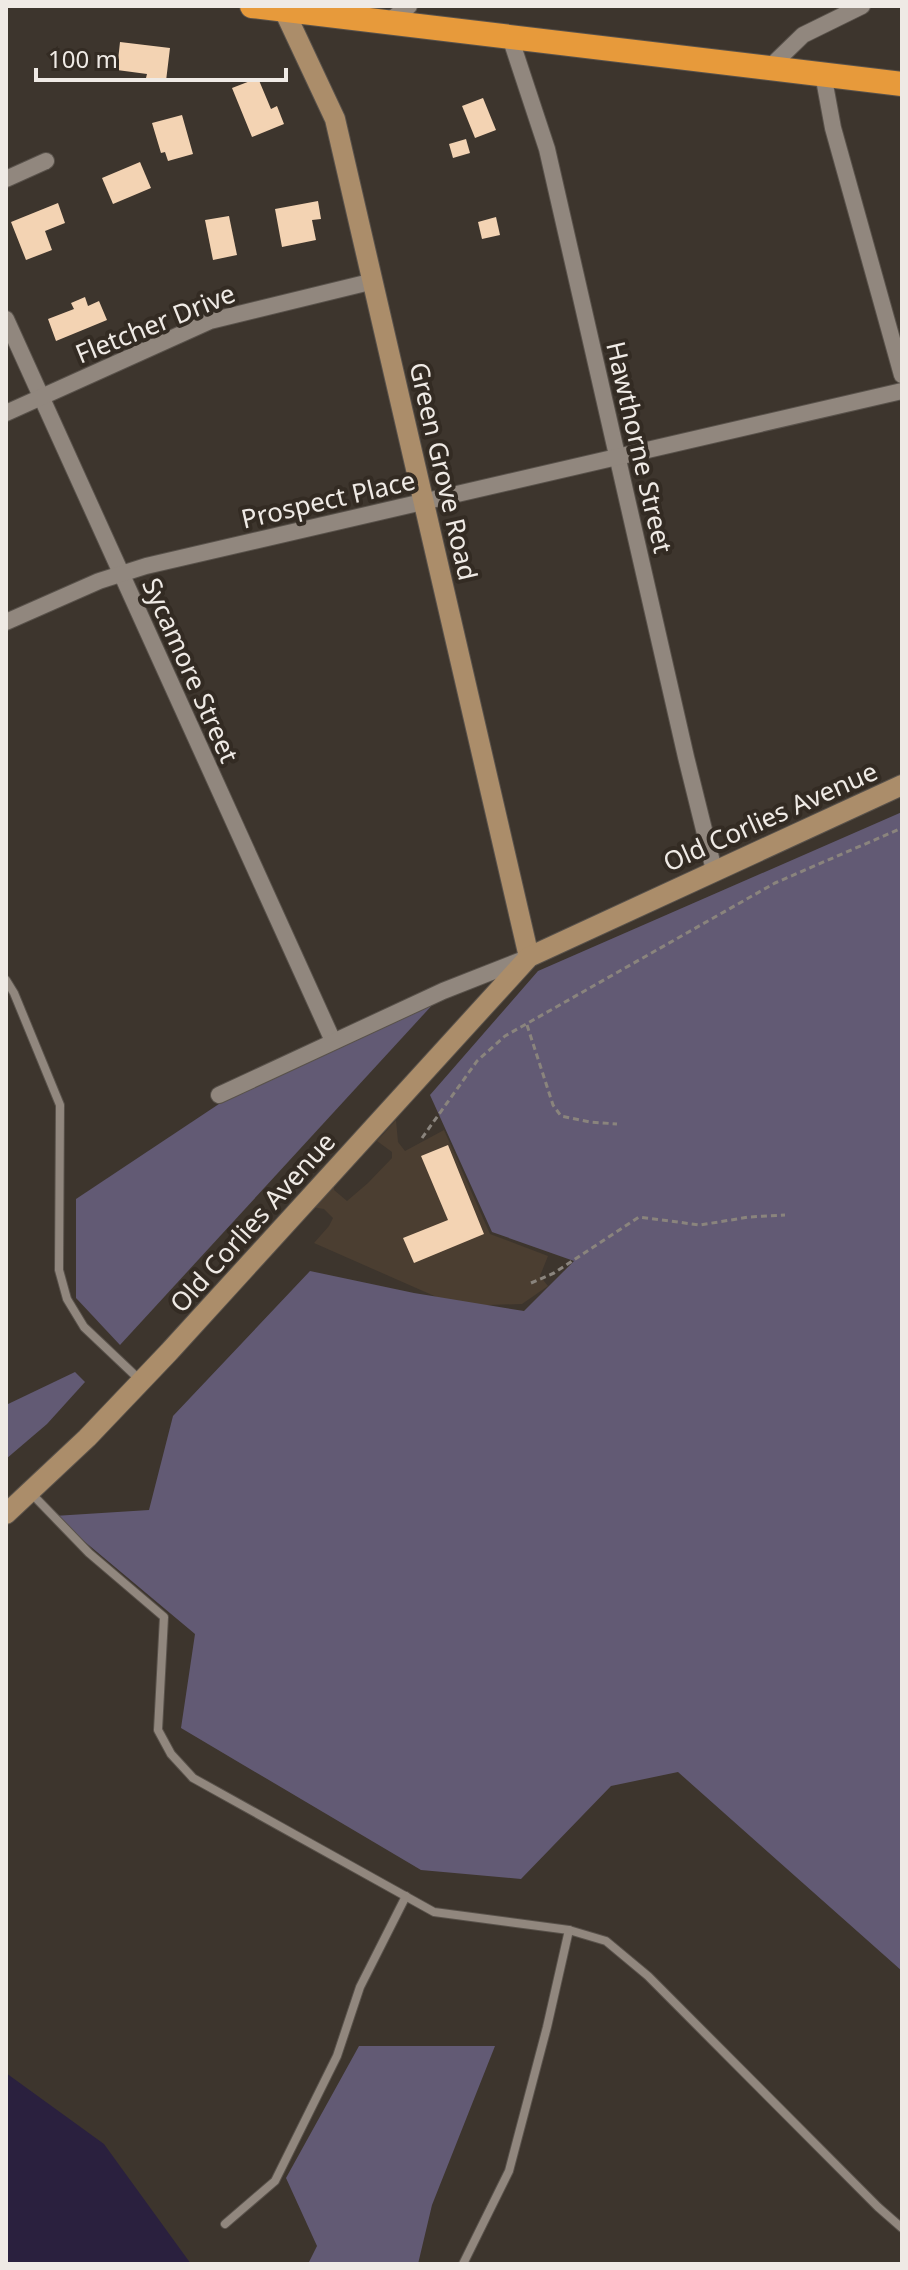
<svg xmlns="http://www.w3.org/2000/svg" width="908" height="2270" viewBox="0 0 908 2270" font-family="'Noto Sans',sans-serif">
  <rect width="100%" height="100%" fill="#3d352d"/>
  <polygon fill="#4b3e31" points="396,1120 398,1142 405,1151 444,1130 490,1234 548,1256 540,1276 548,1286 522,1304 457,1306 314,1243 329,1226 333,1218 324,1209 312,1207 334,1185 334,1190 347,1201 368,1183 392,1158 392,1152 377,1141"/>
  <g fill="#625a74">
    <polygon points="902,812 902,1971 678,1772 611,1786 521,1879 421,1870 181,1728 195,1634 54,1516 149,1510 173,1416 310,1271 414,1293 524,1311 574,1261 492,1232 430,1095 538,971"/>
    <polygon points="435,1002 120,1345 76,1298 76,1199 243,1088"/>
    <polygon points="75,1372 85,1382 47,1424 6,1459 6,1405"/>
    <polygon points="359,2046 495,2046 432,2205 418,2264 308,2264 317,2246 286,2178"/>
  </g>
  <polygon fill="#2a203e" points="6,2073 104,2144 191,2264 6,2264"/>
  <g fill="#f3d3b3">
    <polygon points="120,42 170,48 166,81 146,78 147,74 117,70"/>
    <polygon points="258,78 271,109 277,106 284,124 252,137 232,88"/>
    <polygon points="483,98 496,130 475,138 462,106"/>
    <polygon points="182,115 193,154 168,161 165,152 161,153 152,123"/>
    <polygon points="466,139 470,153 453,158 449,144"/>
    <polygon points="140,162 151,188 113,204 102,178"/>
    <polygon points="318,201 321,219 312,220 316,240 282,247 275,209"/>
    <polygon points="58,203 65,223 45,231 52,250 26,260 11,222"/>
    <polygon points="229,216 237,255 213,260 205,220"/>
    <polygon points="496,217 500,235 482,239 478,222"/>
    <polygon points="85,297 88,306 99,301 107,320 56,341 48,319 74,309 71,303"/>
    <polygon points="448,1145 484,1234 414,1263 403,1238 448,1220 421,1156"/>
  </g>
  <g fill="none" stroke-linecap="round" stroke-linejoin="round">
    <defs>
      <g id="lane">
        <polyline points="6,980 14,993 60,1105 59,1270 67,1299 84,1327 141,1381"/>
        <polyline points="31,1493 89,1553 164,1617 158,1730 171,1754 193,1778 434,1912 569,1930 606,1941 648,1976 878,2207 902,2228"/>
        <polyline points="225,2224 275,2181 337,2056 360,1987 406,1896"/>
        <polyline points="463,2264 509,2171 547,2027 569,1930"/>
      </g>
      <g id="street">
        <polyline points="389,21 409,6"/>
        <polyline points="510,37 547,149 686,757 714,870"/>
        <polyline points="769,68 803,35 862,6"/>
        <polyline points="823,74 833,128 902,375"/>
        <polyline points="6,179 46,161"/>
        <polyline points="6,319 333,1041"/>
        <polyline points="6,413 210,321 374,281"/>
        <polyline points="6,622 99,581 146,566 902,391"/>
        <polyline points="219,1095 443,991 527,958"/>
      </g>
      <g id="secondary">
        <polyline points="282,6 335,119 529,957"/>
        <polyline points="6,1514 87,1438 169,1352 529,957 902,785"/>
      </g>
      <polyline id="highway" points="252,6 902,84"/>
    </defs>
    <use href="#lane" stroke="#59524b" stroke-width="10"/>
    <use href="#street" stroke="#59524b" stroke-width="18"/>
    <use href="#secondary" stroke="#59524b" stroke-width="22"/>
    <use href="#highway" stroke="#59524b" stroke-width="26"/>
    <g stroke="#8a847d" stroke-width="3" stroke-dasharray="6 4" stroke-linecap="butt">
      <polyline points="527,1025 553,1105 561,1116 590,1122 617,1124"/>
      <polyline points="422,1138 477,1061 505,1036 775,883 902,828"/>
      <polyline points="531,1283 554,1273 639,1217 700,1225 749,1217 785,1215"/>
    </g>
    <use href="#lane" stroke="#91877e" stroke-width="8"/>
    <use href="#street" stroke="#91877e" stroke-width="16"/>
    <use href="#secondary" stroke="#ab8d6a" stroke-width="20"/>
    <use href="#highway" stroke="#e79a3b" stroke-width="24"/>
  </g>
  <g text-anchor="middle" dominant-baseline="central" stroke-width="8" stroke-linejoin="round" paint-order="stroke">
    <g font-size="26" fill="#efeae5" stroke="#332b23">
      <text transform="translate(155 323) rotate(-22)">Fletcher Drive</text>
      <text transform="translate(640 447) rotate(77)">Hawthorne Street</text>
      <text transform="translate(444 471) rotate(77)">Green Grove Road</text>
      <text transform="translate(328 499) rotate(-13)">Prospect Place</text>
      <text transform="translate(191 670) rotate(66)">Sycamore Street</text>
      <text transform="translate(770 816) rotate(-24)">Old Corlies Avenue</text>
      <text transform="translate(252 1222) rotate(-48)">Old Corlies Avenue</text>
    </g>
  </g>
  <rect width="908" height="2270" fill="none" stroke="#efeae5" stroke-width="16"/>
  <path d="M36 68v12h250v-12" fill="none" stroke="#efeae5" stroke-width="4"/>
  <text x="48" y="68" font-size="24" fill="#efeae5" stroke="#332b23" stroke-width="6" paint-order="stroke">100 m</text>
</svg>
